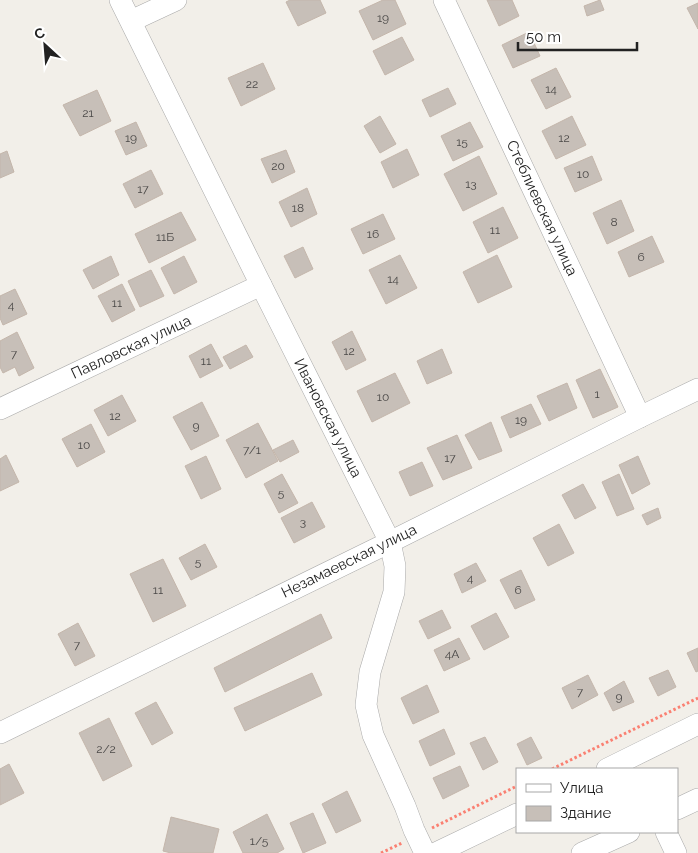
<svg xmlns="http://www.w3.org/2000/svg" width="698" height="853" viewBox="0 0 698 853" font-family="Raleway,sans-serif">
  <rect width="100%" height="100%" fill="#f2efe9"/>
  <g fill="#c7bfb8" stroke="#c4b6ab">
    <polygon points="290,0 320,0 326,13 298,26 286,2"/>
    <polygon points="383,0 395,0 406,24 373,40 359,11"/>
    <polygon points="487,0 512,0 519,16 499,26"/>
    <polygon points="600,0 604,10 587,16 584,6"/>
    <polygon points="698,3 698,29 687,8"/>
    <polygon points="529,32 540,56 513,68 502,45"/>
    <polygon points="402,37 414,60 385,75 373,51"/>
    <polygon points="263,63 275,89 241,106 228,78"/>
    <polygon points="556,68 571,97 546,109 531,80"/>
    <polygon points="448,88 456,104 430,117 422,100"/>
    <polygon points="97,90 111,121 80,136 63,105"/>
    <polygon points="380,116 396,144 380,153 364,126"/>
    <polygon points="572,116 586,145 556,159 542,131"/>
    <polygon points="136,122 147,146 126,155 115,131"/>
    <polygon points="470,122 483,147 453,161 441,136"/>
    <polygon points="407,149 419,175 393,188 381,162"/>
    <polygon points="286,150 295,172 272,183 261,159"/>
    <polygon points="7,151 14,172 0,178 0,154"/>
    <polygon points="479,156 497,194 463,211 444,174"/>
    <polygon points="592,156 602,180 575,192 564,168"/>
    <polygon points="151,170 163,194 135,208 123,184"/>
    <polygon points="307,188 317,214 291,227 279,202"/>
    <polygon points="621,200 634,231 607,244 593,213"/>
    <polygon points="503,207 518,238 488,253 473,222"/>
    <polygon points="181,212 196,240 149,263 135,234"/>
    <polygon points="383,214 395,239 363,254 351,229"/>
    <polygon points="652,236 664,262 629,277 618,252"/>
    <polygon points="303,247 313,269 295,278 284,256"/>
    <polygon points="400,255 417,288 386,304 369,270"/>
    <polygon points="497,255 512,287 478,303 463,272"/>
    <polygon points="111,256 119,275 93,289 83,270"/>
    <polygon points="184,256 197,282 174,294 161,268"/>
    <polygon points="151,270 164,296 140,307 128,281"/>
    <polygon points="122,284 135,310 112,322 98,296"/>
    <polygon points="15,289 27,314 3,325 0,318 0,296"/>
    <polygon points="352,331 366,360 346,370 332,342"/>
    <polygon points="17,332 34,368 19,376 15,367 3,373 0,367 0,341"/>
    <polygon points="211,344 223,366 200,378 189,356"/>
    <polygon points="246,345 253,357 230,369 223,357"/>
    <polygon points="442,349 452,373 427,384 417,361"/>
    <polygon points="600,369 618,407 593,418 576,380"/>
    <polygon points="395,373 410,403 372,422 357,391"/>
    <polygon points="567,383 577,408 549,421 537,396"/>
    <polygon points="122,395 136,421 108,436 94,410"/>
    <polygon points="202,402 219,436 191,450 173,417"/>
    <polygon points="531,404 541,424 510,438 501,417"/>
    <polygon points="491,422 502,451 479,460 465,435"/>
    <polygon points="258,423 278,461 246,478 226,440"/>
    <polygon points="91,424 105,452 77,467 62,439"/>
    <polygon points="457,435 472,468 443,480 427,448"/>
    <polygon points="293,440 299,452 280,462 273,450"/>
    <polygon points="6,455 19,482 0,491 0,459"/>
    <polygon points="206,456 221,489 201,499 185,466"/>
    <polygon points="638,456 650,484 632,494 619,465"/>
    <polygon points="422,462 433,486 410,496 399,472"/>
    <polygon points="282,474 298,503 279,513 264,484"/>
    <polygon points="619,474 634,509 617,516 602,482"/>
    <polygon points="583,484 596,508 575,519 562,495"/>
    <polygon points="312,502 325,527 294,543 281,518"/>
    <polygon points="658,508 661,518 647,525 642,515"/>
    <polygon points="559,524 574,553 548,566 533,538"/>
    <polygon points="205,544 217,567 191,580 179,558"/>
    <polygon points="163,559 186,606 153,622 130,574"/>
    <polygon points="476,563 486,581 462,593 454,574"/>
    <polygon points="521,570 535,600 515,609 500,580"/>
    <polygon points="442,610 451,628 428,639 419,621"/>
    <polygon points="496,613 509,637 484,650 471,626"/>
    <polygon points="321,614 332,638 225,692 214,668"/>
    <polygon points="78,623 95,656 75,666 58,634"/>
    <polygon points="459,638 470,659 444,671 434,650"/>
    <polygon points="698,648 698,671 696,672 687,653"/>
    <polygon points="668,670 676,687 658,696 649,678"/>
    <polygon points="312,673 322,695 245,731 234,708"/>
    <polygon points="588,675 598,695 572,709 562,688"/>
    <polygon points="624,681 634,702 613,711 604,693"/>
    <polygon points="427,685 439,712 413,724 401,698"/>
    <polygon points="156,702 173,733 152,745 135,713"/>
    <polygon points="109,718 132,766 103,781 79,733"/>
    <polygon points="444,729 455,754 430,766 419,741"/>
    <polygon points="485,737 498,762 483,770 470,743"/>
    <polygon points="531,737 542,758 527,765 517,744"/>
    <polygon points="9,764 24,793 0,805 0,769"/>
    <polygon points="460,766 469,786 443,799 433,778"/>
    <polygon points="347,791 361,821 336,833 322,804"/>
    <polygon points="313,813 326,843 303,853 290,823"/>
    <polygon points="267,814 284,849 277,853 243,853 233,832"/>
    <polygon points="171,817 219,829 213,853 171,853 163,851"/>
  </g>
  <g fill="none" stroke-linecap="round" stroke-linejoin="round">
    <defs>
      <g id="minor">
        <polyline points="120,0 261,285 390,542 395,566 394,592 370,672 366,705 373,735 405,806 414,830 425,853"/>
        <polyline points="444,0 640,417"/>
        <polyline points="131,21 176,0"/>
        <polyline points="0,409 261,285"/>
        <polyline points="0,733 390,542 640,417 698,389"/>
        <polyline points="607,769 698,724"/>
        <polyline points="677,809 698,799"/>
        <polyline points="666,832 676,853"/>
        <polyline points="436,853 517,814"/>
        <polyline points="582,853 629,832"/>
      </g>
    </defs>
    <use href="#minor" stroke="#a9a9a9" stroke-width="22"/>
    <g stroke="#fa8072" stroke-width="3" stroke-dasharray="2.5 2.5" stroke-linecap="butt">
      <polyline points="552,769 698,698"/>
      <polyline points="432,828 517,786"/>
      <polyline points="381,853 402,843"/>
    </g>
    <use href="#minor" stroke="#fff" stroke-width="21"/>
  </g>
  <g text-anchor="middle" dominant-baseline="central" stroke-width="5" stroke-linejoin="round" paint-order="stroke">
    <g font-size="12" fill="#4b4948">
      <text x="383" y="18">19</text>
      <text x="252" y="84">22</text>
      <text x="551" y="89">14</text>
      <text x="88" y="113">21</text>
      <text x="131" y="138">19</text>
      <text x="564" y="138">12</text>
      <text x="462" y="142">15</text>
      <text x="278" y="166">20</text>
      <text x="583" y="174">10</text>
      <text x="471" y="184">13</text>
      <text x="143" y="189">17</text>
      <text x="298" y="208">18</text>
      <text x="614" y="222">8</text>
      <text x="495" y="230">11</text>
      <text x="373" y="234">16</text>
      <text x="165" y="237">11Б</text>
      <text x="641" y="257">6</text>
      <text x="393" y="279">14</text>
      <text x="117" y="303">11</text>
      <text x="11" y="305">4</text>
      <text x="349" y="351">12</text>
      <text x="14" y="354">7</text>
      <text x="206" y="361">11</text>
      <text x="597" y="394">1</text>
      <text x="383" y="397">10</text>
      <text x="115" y="416">12</text>
      <text x="521" y="420">19</text>
      <text x="196" y="426">9</text>
      <text x="84" y="445">10</text>
      <text x="252" y="450">7/1</text>
      <text x="450" y="458">17</text>
      <text x="281" y="493">5</text>
      <text x="303" y="522">3</text>
      <text x="198" y="562">5</text>
      <text x="470" y="578">4</text>
      <text x="158" y="590">11</text>
      <text x="518" y="590">6</text>
      <text x="77" y="645">7</text>
      <text x="452" y="654">4А</text>
      <text x="580" y="692">7</text>
      <text x="619" y="697">9</text>
      <text x="106" y="749">2/2</text>
      <text x="259" y="841">1/5</text>
    </g>
    <g font-size="15" fill="#222" stroke="#fff">
      <text transform="translate(542 208) rotate(65)">Стеблиевская улица</text>
      <text transform="translate(131 347) rotate(-25)">Павловская улица</text>
      <text transform="translate(328 418) rotate(63)">Ивановская улица</text>
      <text transform="translate(349 561) rotate(-26)">Незамаевская улица</text>
    </g>
  </g>
  <rect x="516" y="768" width="162" height="65" fill="#ffffff" stroke="#a7a7a7"/>
  <rect x="526" y="784" width="25" height="8" fill="#ffffff" stroke="#a7a7a7"/>
  <text x="560" y="793" font-size="15" fill="#222222">Улица</text>
  <rect x="526" y="806" width="25" height="15" fill="#c7bfb8" stroke="#a7a7a7"/>
  <text x="560" y="818" font-size="15" fill="#222222">Здание</text>
  <g transform="translate(45 45) rotate(334)" stroke="#ffffff" stroke-width="4" paint-order="stroke">
  <path d="M0-4L9 19L0 12L-9 19Z" fill="#222222"/>
  <text y="-8" font-size="14" font-weight="bold" text-anchor="middle" fill="#222222">С</text>
  </g>
  <path d="M518 42v8h119v-8" fill="none" stroke="#222222" stroke-width="2.5"/>
  <text x="526" y="42" font-size="15" fill="#222222" stroke="#ffffff" stroke-width="4" paint-order="stroke">50 m</text>
</svg>
